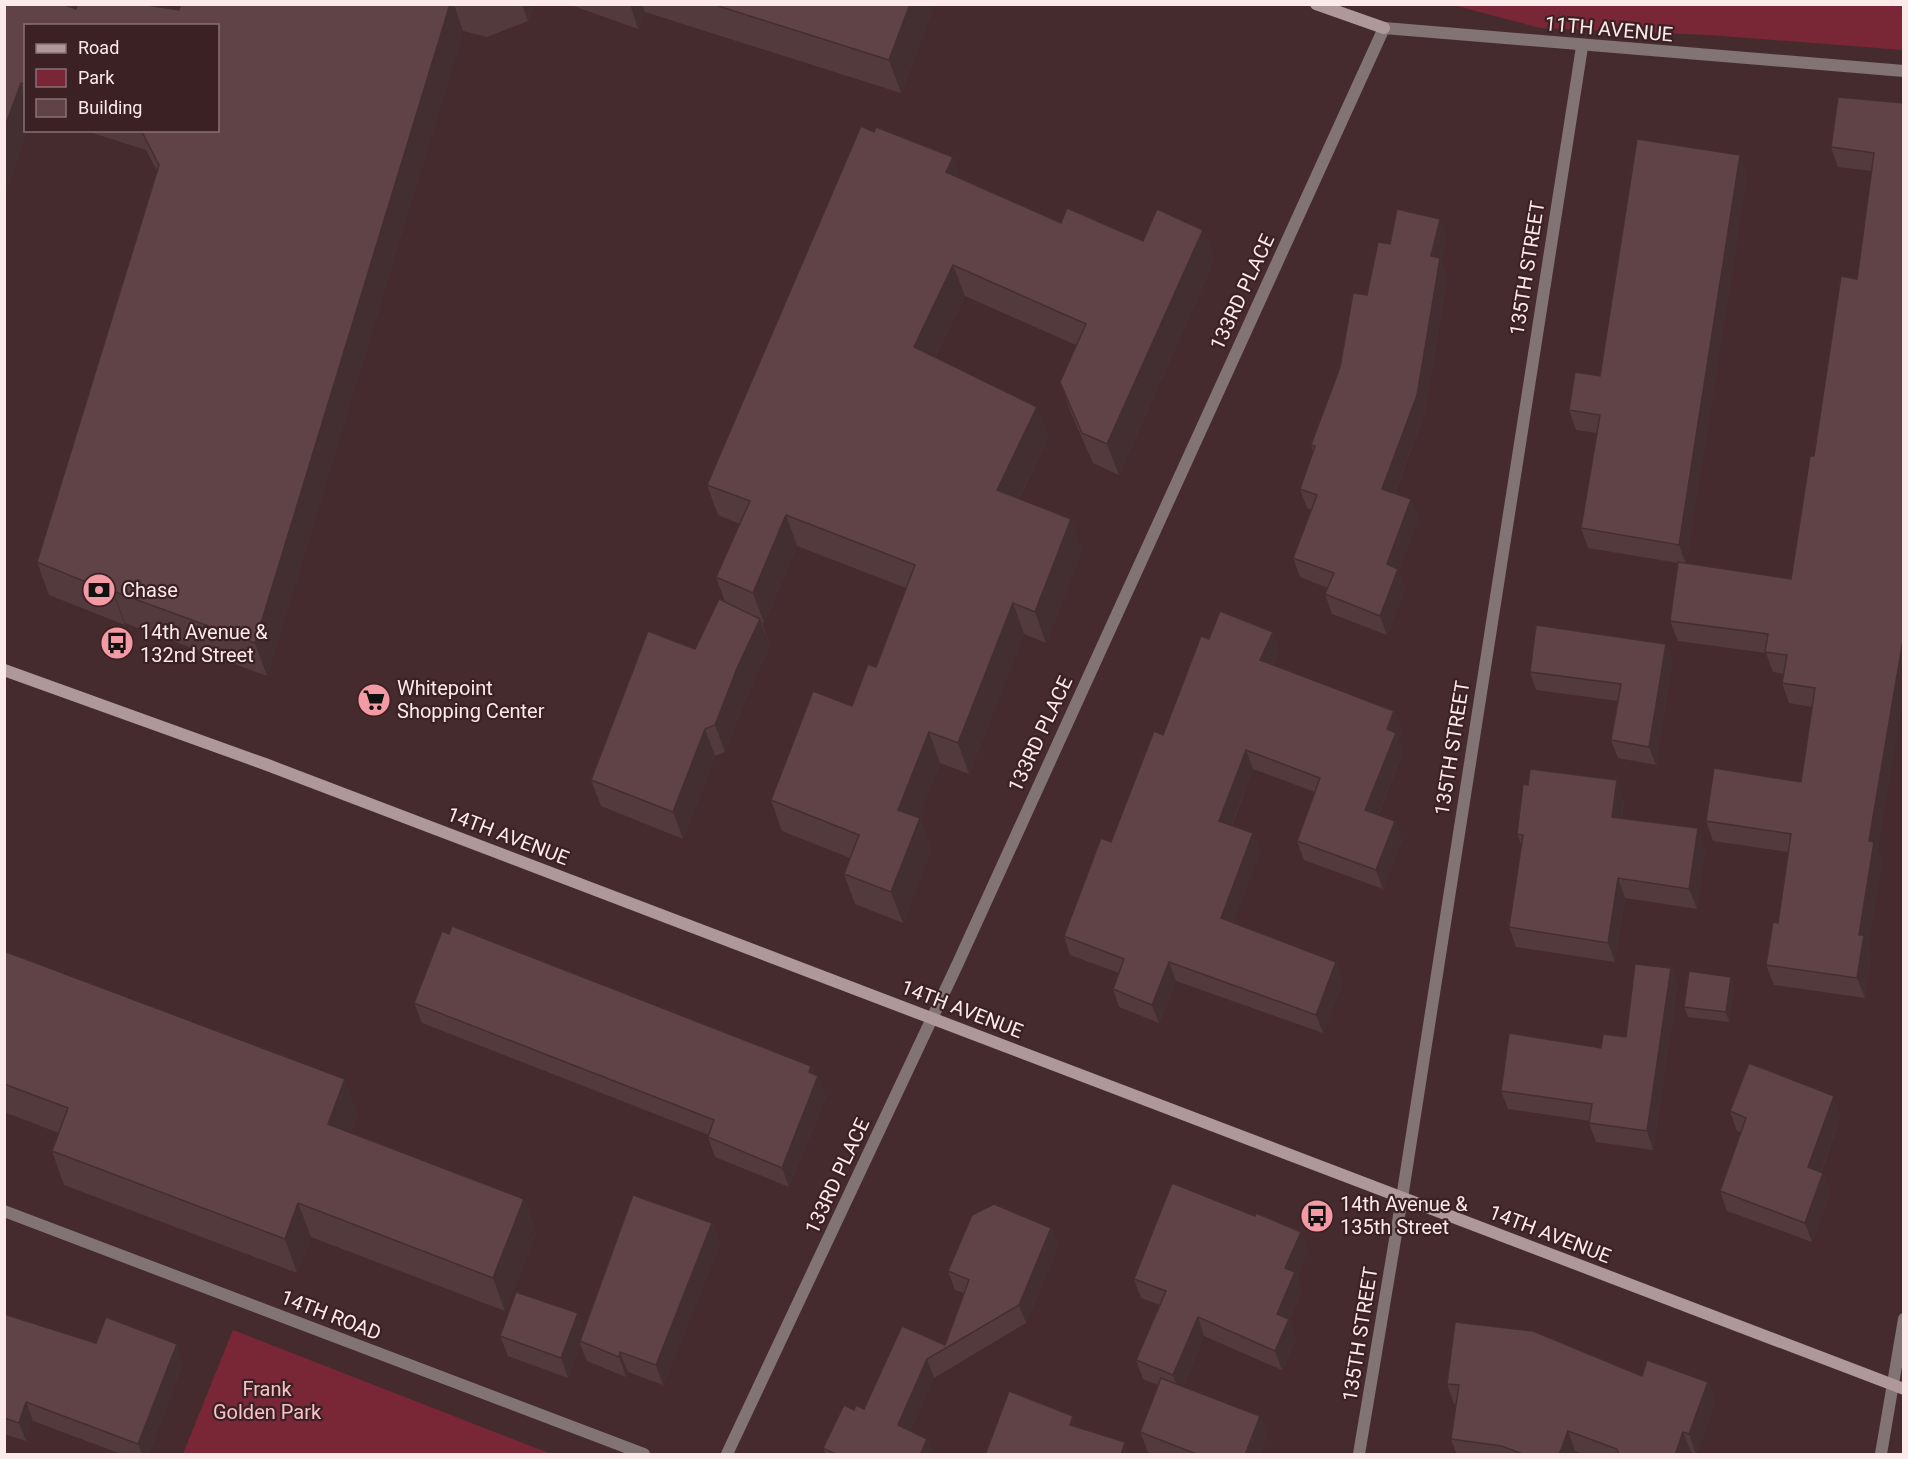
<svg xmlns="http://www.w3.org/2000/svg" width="1908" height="1459" viewBox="0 0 1908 1459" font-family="Roboto,sans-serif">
  <rect width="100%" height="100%" fill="#462b2e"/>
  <g fill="#792737">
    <polygon points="1453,5 1903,5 1903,50 1709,35 1540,28"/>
    <polygon points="233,1330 551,1454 183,1454"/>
  </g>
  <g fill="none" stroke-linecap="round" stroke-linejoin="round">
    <g stroke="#827475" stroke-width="12">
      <polyline points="4,1211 644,1454"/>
      <polyline points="727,1454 958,963 1384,28 1904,71"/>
      <polyline points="1359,1454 1402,1198 1582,47"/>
      <polyline points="1881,1454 1904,1319"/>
    </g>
    <g stroke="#ae9899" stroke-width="12">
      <polyline points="1316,4 1384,28"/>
      <polyline points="4,670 265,764 1904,1389"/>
    </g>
  </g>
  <g fill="#533a3c">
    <polygon points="4,4 76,9 179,10 181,4 534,4 528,21 487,37 463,31 267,676 125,623 125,625 49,595 37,562 157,171 146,150 83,130 218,130 26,26 26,130 27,130 4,196"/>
    <polygon points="568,4 935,4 901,93 645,12 638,29"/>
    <polygon points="1904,103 1878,851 1882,862 1868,947 1871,955 1865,998 1774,985 1766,965 1778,923 1789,852 1713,841 1706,821 1801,782 1812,707 1789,703 1782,683 1784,674 1773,672 1766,653 1678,641 1670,621 1678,563 1588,548 1581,528 1597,433 1576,430 1569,410 1600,376 1747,175 1686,563 1791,579 1814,456 1857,279 1872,171 1838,167 1831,147"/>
    <polygon points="874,132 953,157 960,179 1061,223 1143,241 1203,230 1214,260 1119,475 1093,463 1071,413 1060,382 1076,345 965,296 935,357 1049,437 1019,499 1082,549 1046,643 1024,634 969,774 940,763 918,817 920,818 931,849 903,923 855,904 844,874 850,858 782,831 771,800 852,706 876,667 906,588 797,546 764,623 762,622 770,646 748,693 725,752 715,756 683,839 601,806 591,780 695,649 725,602 716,577 740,524 718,515 707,485"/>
    <polygon points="1447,238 1441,262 1447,277 1424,414 1395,493 1411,499 1418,519 1398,571 1405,588 1387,635 1332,614 1325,594 1328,588 1300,577 1293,558 1311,510 1307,508 1300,489 1313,451 1311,445 1367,295 1390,244"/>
    <polygon points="1273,632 1279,651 1273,665 1394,711 1401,730 1398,738 1403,752 1378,815 1402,840 1383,889 1304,860 1297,841 1315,792 1253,769 1232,826 1260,852 1233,923 1336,962 1343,981 1323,1033 1176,981 1159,1023 1119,1007 1113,989 1119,973 1070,955 1064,936 1111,842 1209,639"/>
    <polygon points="1666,644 1672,661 1656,765 1618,758 1611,740 1618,701 1536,690 1530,672"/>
    <polygon points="1624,800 1622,818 1705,848 1697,909 1625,898 1615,962 1516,947 1509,927 1522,847 1517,834"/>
    <polygon points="449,934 811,1066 814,1075 826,1096 789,1187 715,1157 708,1137 709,1135 422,1023 414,1003"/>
    <polygon points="4,951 357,1113 350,1133 524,1199 536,1233 505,1311 311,1237 297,1273 64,1185 52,1151 59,1133 4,1112"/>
    <polygon points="1671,968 1677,987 1653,1150 1596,1142 1589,1123 1590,1121 1508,1109 1501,1091 1626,1037"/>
    <polygon points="1731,977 1734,987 1729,1022 1688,1017 1684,1007"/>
    <polygon points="1730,1111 1841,1116 1821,1172 1823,1173 1830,1192 1812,1242 1727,1211 1720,1191 1741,1132 1737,1131"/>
    <polygon points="712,1223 720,1243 663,1385 628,1372 626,1377 587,1361 580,1344 568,1378 508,1356 500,1336 578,1313 584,1330"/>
    <polygon points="1051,1228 1058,1246 1026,1323 934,1378 910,1431 927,1439 933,1455 826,1455 823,1448 854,1410 864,1409 945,1345 964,1293 955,1290 948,1271"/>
    <polygon points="1308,1250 1297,1276 1302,1291 1289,1320 1296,1338 1282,1370 1204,1336 1183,1387 1260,1416 1267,1436 1260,1455 1154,1455 1148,1452 1140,1432 1158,1385 1143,1379 1136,1360 1160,1305 1141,1298 1134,1279"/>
    <polygon points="4,1314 96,1343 183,1363 148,1455 124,1455 33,1421 26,1441 4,1434"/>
    <polygon points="1642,1376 1708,1382 1715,1402 1696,1454 1691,1452 1690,1455 1585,1455 1575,1451 1574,1455 1457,1455 1451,1439 1456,1404 1454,1404 1447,1384"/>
  </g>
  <g fill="#432f31">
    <polygon points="450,4 454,4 463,31 267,676 255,643"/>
    <polygon points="522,4 534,4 528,21"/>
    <polygon points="630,4 642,4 645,12 638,29"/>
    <polygon points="910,4 935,4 901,93 889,60"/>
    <polygon points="21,83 26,95 26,130 27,130 4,196 4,129"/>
    <polygon points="1740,155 1747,175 1686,564 1679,545"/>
    <polygon points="953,157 964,188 946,172"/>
    <polygon points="1440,219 1447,238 1441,262 1447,277 1424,414 1389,508 1382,489"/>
    <polygon points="1203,230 1214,260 1119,475 1107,444"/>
    <polygon points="953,265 965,296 925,378 914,347"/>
    <polygon points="1037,407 1049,437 1008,521 997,490"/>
    <polygon points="1411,499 1418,519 1398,571 1405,588 1387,635 1380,616 1387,564"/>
    <polygon points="786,515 797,546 764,623 753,593"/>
    <polygon points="1071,519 1082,549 1046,643 1035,612"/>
    <polygon points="113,591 125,623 125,625 113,593"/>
    <polygon points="1013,603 1024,634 969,774 958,743"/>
    <polygon points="760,619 770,646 748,693 725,752 715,725 738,666"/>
    <polygon points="1273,632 1279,651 1267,679 1260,660"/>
    <polygon points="1904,634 1904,696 1878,851 1882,862 1868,947 1871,955 1865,998 1857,978 1859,935 1869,841"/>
    <polygon points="1666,644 1672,661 1656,765 1649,747"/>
    <polygon points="1394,711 1401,730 1398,738 1403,752 1372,829 1365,810 1387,729"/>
    <polygon points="705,729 715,756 683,839 673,812"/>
    <polygon points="929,732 940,763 909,840 898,810"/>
    <polygon points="1246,750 1253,769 1226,840 1219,821"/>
    <polygon points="1617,780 1624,800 1619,836 1612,817"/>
    <polygon points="920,818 931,849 903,923 891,892"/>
    <polygon points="1395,821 1402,840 1383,889 1376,870"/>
    <polygon points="1698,828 1705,848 1697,909 1689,889"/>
    <polygon points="1253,833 1260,852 1228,937 1221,918"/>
    <polygon points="1618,878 1625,898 1615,962 1608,943"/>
    <polygon points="1169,962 1176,981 1159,1023 1152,1005"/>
    <polygon points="1336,962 1343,981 1323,1033 1316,1015"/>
    <polygon points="1671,968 1677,987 1653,1150 1647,1131"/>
    <polygon points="1731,977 1734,987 1729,1022 1726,1012"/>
    <polygon points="811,1066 817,1081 818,1076 826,1096 789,1187 782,1168"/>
    <polygon points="345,1079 357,1113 340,1158 328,1124"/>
    <polygon points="1834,1096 1841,1116 1815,1187 1808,1167"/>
    <polygon points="1823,1173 1830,1192 1812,1242 1805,1223"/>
    <polygon points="524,1199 536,1233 505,1311 493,1278"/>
    <polygon points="298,1203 311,1237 297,1273 285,1239"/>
    <polygon points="712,1223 720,1243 663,1385 656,1365"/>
    <polygon points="1051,1228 1058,1246 1026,1323 1019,1305"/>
    <polygon points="1301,1232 1308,1250 1297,1276 1302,1291 1289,1320 1296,1338 1282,1370 1275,1351 1277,1314 1285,1268"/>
    <polygon points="578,1313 585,1333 580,1341 580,1344 568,1378 561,1358"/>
    <polygon points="1198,1317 1204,1336 1180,1394 1173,1375"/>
    <polygon points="177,1344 183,1363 148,1455 142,1455 138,1444"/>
    <polygon points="620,1352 628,1372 626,1377 619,1357"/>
    <polygon points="927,1359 934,1378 905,1443 898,1425"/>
    <polygon points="1708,1382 1715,1402 1696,1454 1689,1434"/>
    <polygon points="26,1402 33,1421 26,1441 19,1423"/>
    <polygon points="1073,1416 1080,1433 1070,1425"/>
    <polygon points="1260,1416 1267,1436 1260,1455 1245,1455"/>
    <polygon points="1568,1431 1575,1451 1574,1455 1559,1455"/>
    <polygon points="1683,1432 1691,1452 1690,1455 1675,1455"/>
    <polygon points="927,1439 933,1455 920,1455"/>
    <polygon points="1125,1442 1129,1455 1121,1455"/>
  </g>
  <g fill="#604346" stroke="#432f31" stroke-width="1.5">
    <polygon points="4,4 62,4 76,9 77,4 140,4 179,10 181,4 450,4 255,643 113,591 113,593 37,562 159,165 141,130 218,130 218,26 26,26 26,84 21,83 4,129"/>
    <polygon points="712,4 910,4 889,60"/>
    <polygon points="1838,97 1904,103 1904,634 1869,841 1874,842 1859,935 1864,935 1857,978 1766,965 1773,922 1778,923 1791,834 1706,821 1714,768 1801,782 1815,688 1782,683 1787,655 1765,652 1768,634 1670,621 1678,562 1791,579 1810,456 1814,456 1841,276 1857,279 1874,153 1831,147"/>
    <polygon points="861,126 874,132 876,127 953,157 946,172 1061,223 1067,208 1143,241 1157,209 1203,230 1107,444 1082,433 1060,382 1086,324 953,265 914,347 1037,407 997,490 1071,519 1035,612 1013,603 958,743 929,732 898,810 920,818 891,892 844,874 859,835 771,800 813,691 852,706 868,664 876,667 915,565 786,515 753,593 716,577 750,501 707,485"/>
    <polygon points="1637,139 1740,155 1679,545 1581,528 1600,415 1569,410 1575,372 1600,376"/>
    <polygon points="1397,209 1440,219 1431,256 1440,258 1417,395 1382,489 1411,499 1387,564 1398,569 1380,616 1325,594 1334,573 1293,558 1317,495 1300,489 1315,446 1311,445 1340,367 1353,293 1367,295 1378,242 1390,244"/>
    <polygon points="719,599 760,619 738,666 715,725 705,729 673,812 591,780 648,631 695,649"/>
    <polygon points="1220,611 1273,632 1260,660 1394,711 1387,729 1396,733 1365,810 1395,821 1376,870 1297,841 1320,778 1246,750 1219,821 1253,833 1221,918 1336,962 1316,1015 1169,962 1152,1005 1113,989 1124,959 1064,936 1101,838 1111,842 1154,731 1163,735 1201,636 1209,639"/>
    <polygon points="1536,625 1666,644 1649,747 1611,740 1621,684 1530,672"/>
    <polygon points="1530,769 1617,780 1612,817 1698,828 1689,889 1618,878 1608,943 1509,927 1523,835 1517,834 1523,784 1528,785"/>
    <polygon points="452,926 811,1066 809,1072 818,1076 782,1168 708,1137 714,1120 414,1003 442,931 449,934"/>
    <polygon points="4,951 345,1079 328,1124 524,1199 493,1278 298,1203 285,1239 52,1151 68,1108 4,1084"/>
    <polygon points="1635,964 1671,968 1647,1131 1589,1123 1592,1104 1501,1091 1509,1033 1601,1048 1603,1034 1626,1037"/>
    <polygon points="1689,971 1731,977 1726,1012 1684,1007"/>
    <polygon points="1749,1063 1834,1096 1808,1167 1823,1173 1805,1223 1720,1191 1746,1118 1730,1111"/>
    <polygon points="1172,1183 1255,1216 1256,1213 1301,1232 1285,1268 1295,1272 1277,1314 1289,1319 1275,1351 1198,1317 1173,1375 1136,1360 1166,1291 1134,1279"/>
    <polygon points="633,1195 712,1223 656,1365 620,1352 619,1357 580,1341"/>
    <polygon points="994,1204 1051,1228 1019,1305 927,1359 898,1425 927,1439 920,1455 837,1455 823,1448 844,1405 854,1410 856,1405 864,1409 902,1326 945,1345 969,1280 948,1271 972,1215"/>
    <polygon points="516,1292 578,1313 561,1358 500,1336"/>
    <polygon points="4,1314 96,1343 106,1317 177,1344 138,1444 26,1402 19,1423 4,1418"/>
    <polygon points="1455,1322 1533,1331 1642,1376 1647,1360 1708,1382 1689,1434 1683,1432 1675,1455 1619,1455 1617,1449 1568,1431 1559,1455 1525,1455 1502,1446 1451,1439 1459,1385 1447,1384"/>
    <polygon points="1161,1378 1260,1416 1245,1455 1199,1455 1140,1432"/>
    <polygon points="1009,1391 1073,1416 1070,1425 1125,1442 1121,1455 985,1455"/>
  </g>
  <defs>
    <symbol id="bank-disc" viewBox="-11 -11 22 22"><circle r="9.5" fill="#f49aa4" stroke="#3b2124"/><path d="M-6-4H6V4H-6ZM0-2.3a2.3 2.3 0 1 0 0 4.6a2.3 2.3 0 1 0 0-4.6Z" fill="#111"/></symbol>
    <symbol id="bus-disc" viewBox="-11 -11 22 22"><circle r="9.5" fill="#f49aa4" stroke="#3b2124"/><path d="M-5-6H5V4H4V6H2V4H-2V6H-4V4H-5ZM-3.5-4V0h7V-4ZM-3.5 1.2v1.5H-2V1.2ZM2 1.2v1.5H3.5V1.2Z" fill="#111"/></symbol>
    <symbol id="supermarket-disc" viewBox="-11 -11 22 22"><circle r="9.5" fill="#f49aa4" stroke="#3b2124"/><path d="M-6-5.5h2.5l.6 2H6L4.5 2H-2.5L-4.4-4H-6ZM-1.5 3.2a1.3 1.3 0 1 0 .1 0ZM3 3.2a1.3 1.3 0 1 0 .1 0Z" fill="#111"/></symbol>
  </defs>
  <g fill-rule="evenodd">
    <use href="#bank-disc" x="80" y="571" width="38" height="38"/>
    <use href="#bus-disc" x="98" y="624" width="38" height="38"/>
    <use href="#supermarket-disc" x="355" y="681" width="38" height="38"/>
    <use href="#bus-disc" x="1298" y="1197" width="38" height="38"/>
  </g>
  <g text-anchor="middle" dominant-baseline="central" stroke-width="4.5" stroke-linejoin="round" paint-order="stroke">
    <g font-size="20" fill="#fceaeb" stroke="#3b2124">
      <text transform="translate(1609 29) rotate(5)">11TH AVENUE</text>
      <text transform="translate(1527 268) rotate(-81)">135TH STREET</text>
      <text transform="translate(1242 292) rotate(-65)">133RD PLACE</text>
      <text transform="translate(1040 734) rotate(-65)">133RD PLACE</text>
      <text transform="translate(1452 748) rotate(-81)">135TH STREET</text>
      <text transform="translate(508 836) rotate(21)">14TH AVENUE</text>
      <text transform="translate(962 1009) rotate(21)">14TH AVENUE</text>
      <text transform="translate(837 1176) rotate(-65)">133RD PLACE</text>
      <text transform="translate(1550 1234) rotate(21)">14TH AVENUE</text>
      <text transform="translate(331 1315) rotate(21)">14TH ROAD</text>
      <text transform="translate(1360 1334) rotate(-81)">135TH STREET</text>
    </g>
    <g font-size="20" fill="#fceaeb" stroke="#3b2124" text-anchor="start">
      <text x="122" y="590">Chase</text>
      <text x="140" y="632">14th Avenue &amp;<tspan x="140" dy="23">132nd Street</tspan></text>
      <text x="397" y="688">Whitepoint<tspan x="397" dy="23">Shopping Center</tspan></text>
      <text x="1340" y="1204">14th Avenue &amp;<tspan x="1340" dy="23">135th Street</tspan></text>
    </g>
    <g font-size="20" fill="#f7c1c6" stroke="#3b2124">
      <text x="267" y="1389">Frank<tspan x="267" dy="23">Golden Park</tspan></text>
    </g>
  </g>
  <rect width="1908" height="1459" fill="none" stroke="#fceaeb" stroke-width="12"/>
  <rect x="24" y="24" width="195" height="108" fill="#3b2124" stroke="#887174" stroke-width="1.5"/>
  <rect x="36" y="44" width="30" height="9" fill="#ae9899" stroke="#887174" stroke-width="1.5"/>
  <text x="78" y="54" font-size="18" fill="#fceaeb">Road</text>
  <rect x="36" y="69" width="30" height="18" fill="#792737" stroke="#887174" stroke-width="1.5"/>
  <text x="78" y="84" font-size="18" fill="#fceaeb">Park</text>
  <rect x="36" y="99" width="30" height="18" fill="#604346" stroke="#887174" stroke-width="1.5"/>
  <text x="78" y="114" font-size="18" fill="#fceaeb">Building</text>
</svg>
